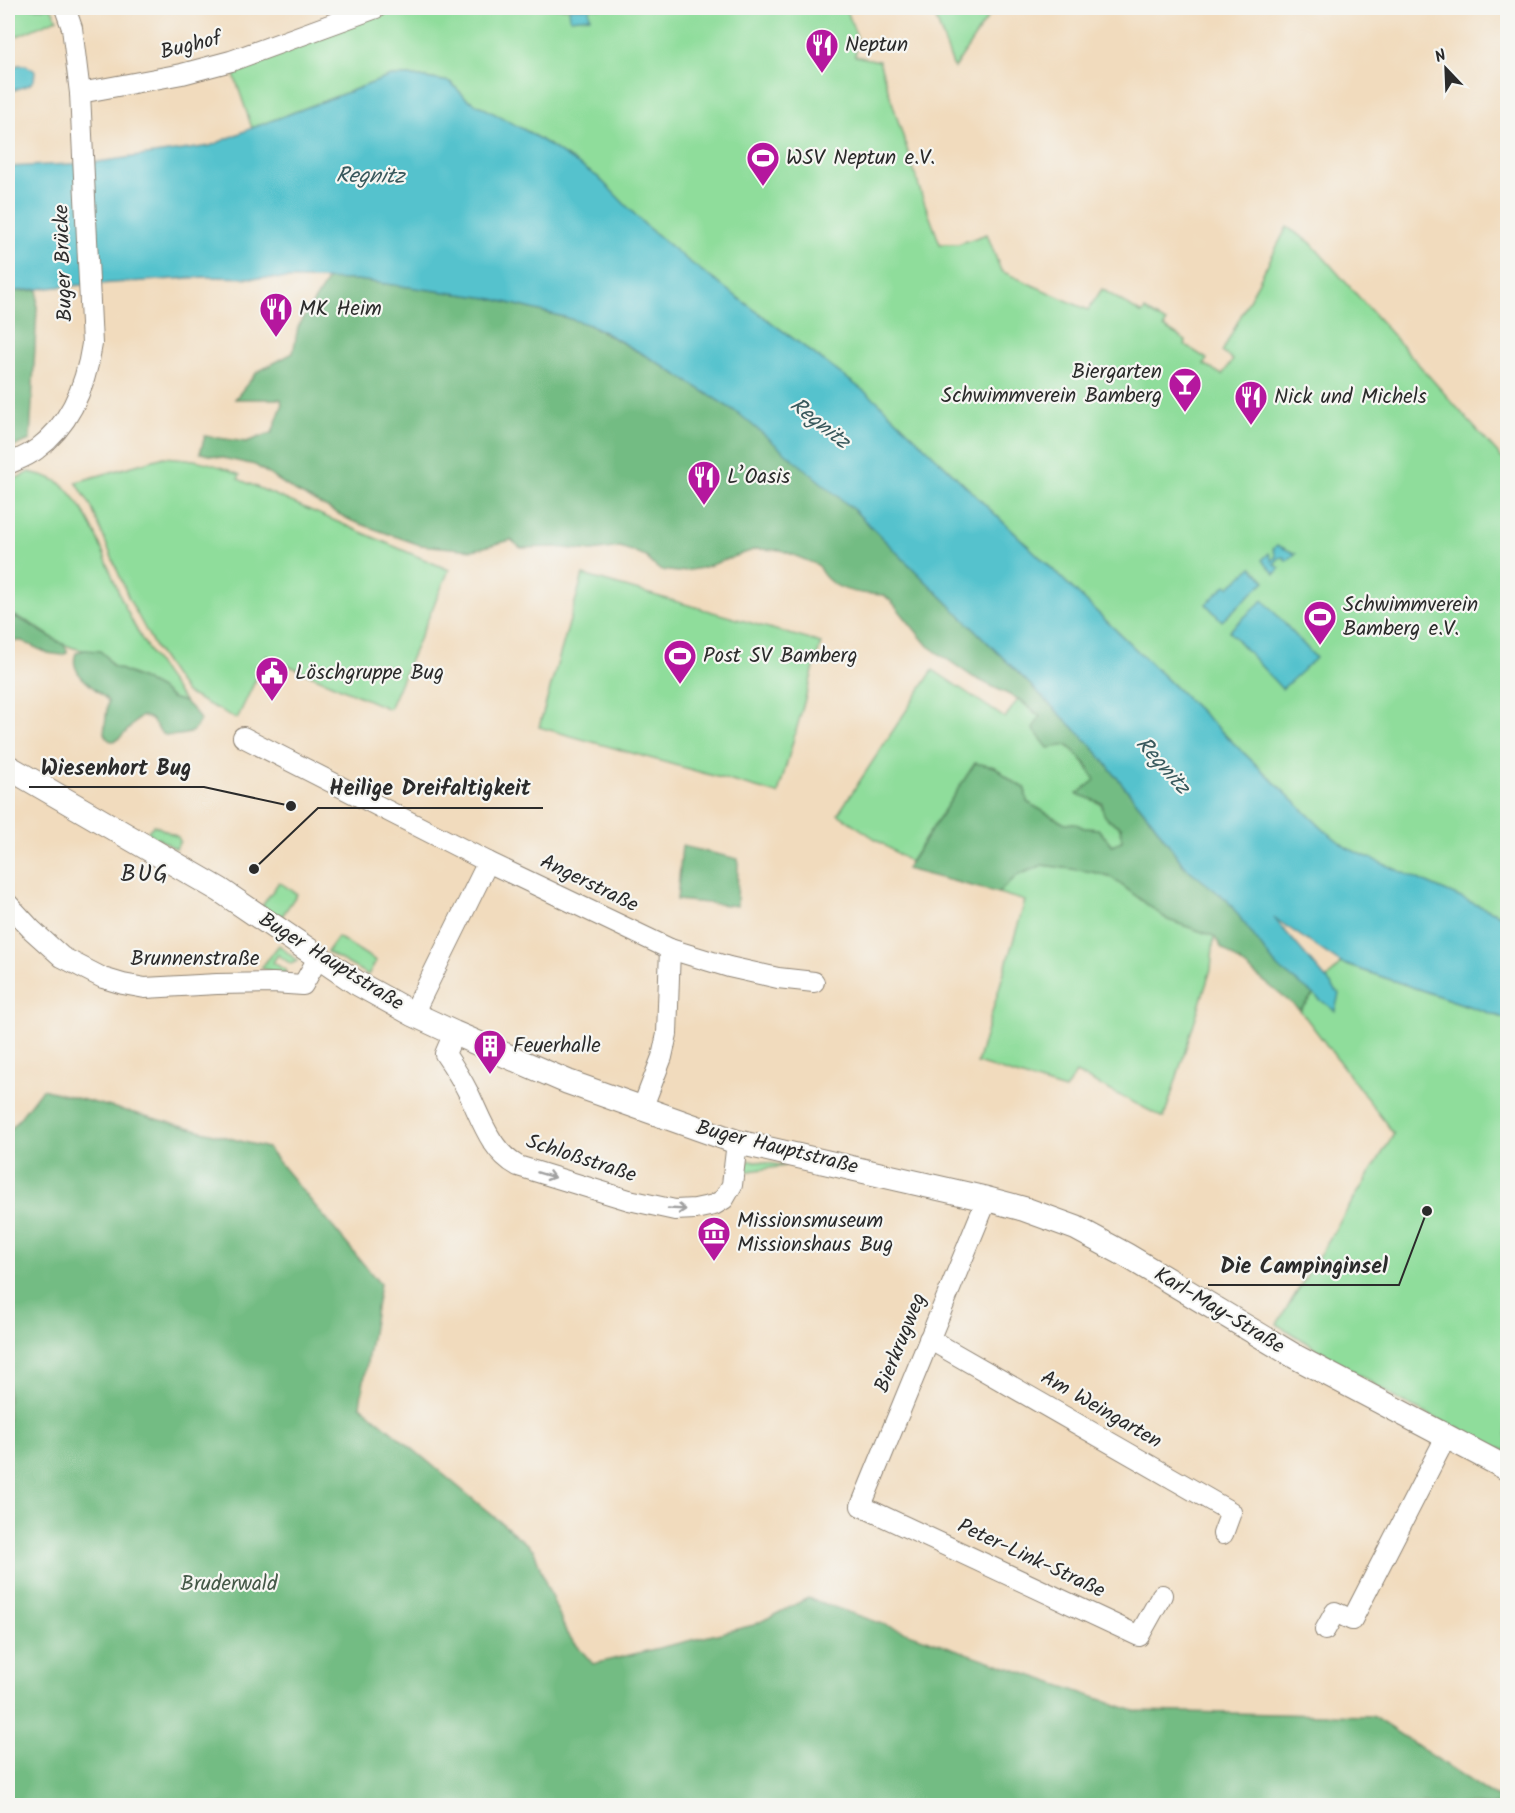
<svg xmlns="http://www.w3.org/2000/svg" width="1515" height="1813" viewBox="0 0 1515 1813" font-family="Kalam,sans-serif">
  <rect width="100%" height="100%" fill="#f6f6f2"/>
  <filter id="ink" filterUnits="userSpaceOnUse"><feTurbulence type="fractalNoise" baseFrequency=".0167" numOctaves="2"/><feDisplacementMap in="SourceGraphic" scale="12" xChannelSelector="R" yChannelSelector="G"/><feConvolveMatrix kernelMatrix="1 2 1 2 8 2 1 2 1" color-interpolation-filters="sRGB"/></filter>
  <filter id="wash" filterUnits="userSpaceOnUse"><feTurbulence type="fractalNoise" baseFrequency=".008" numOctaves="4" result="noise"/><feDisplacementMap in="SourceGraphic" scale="24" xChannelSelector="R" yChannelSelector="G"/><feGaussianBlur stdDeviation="1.35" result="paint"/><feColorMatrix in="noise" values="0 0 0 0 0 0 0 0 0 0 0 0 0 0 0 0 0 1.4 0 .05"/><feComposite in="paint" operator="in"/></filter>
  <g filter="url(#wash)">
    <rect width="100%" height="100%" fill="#f1dbbd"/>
    <g fill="#8fdd9b" stroke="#5d8463" stroke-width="1.5">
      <polygon points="8,8 51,8 57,19 8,40"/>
      <polygon points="399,8 846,8 858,40 855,56 879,61 922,196 940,244 958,244 987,234 1001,271 1088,310 1102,289 1142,314 1145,310 1166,323 1164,327 1186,341 1185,345 1207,359 1204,364 1222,375 1233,360 1222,352 1287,227 1310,242 1507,464 1507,918 1347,849 1323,829 876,400 687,260 647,227 598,177 530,133 467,99 450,82 413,76 391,76 252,128 231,66 315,34"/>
      <polygon points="932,8 994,8 954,68"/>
      <path d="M164,457C195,459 212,462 240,475L238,479L449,570L389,709L267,656L237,719L186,693L176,679L156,649L129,599L90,504L76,482Z"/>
      <path d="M30,472C43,476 57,478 67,489C95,519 106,564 122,600C138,637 160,670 185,702L173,699L162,690L132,674L114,667L100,651C55,653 44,623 8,614V482Z"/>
      <polygon points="583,575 821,643 778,794 539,727"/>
      <path d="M933,670L1005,718L1018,699L1040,717L1033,729C1065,743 1078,748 1095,780L1078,794C1102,802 1121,813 1122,841L1112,845L1098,829L1084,828L1074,823L1065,824L1027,802L1025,788L1012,781L995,767L975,763L910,862L838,814Z"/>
      <polygon points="154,825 178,837 180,841 176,849 147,832"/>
      <polygon points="1043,865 1093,872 1112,878 1168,920 1214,936 1211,969 1164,1118 1076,1073 1065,1090 977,1063 1025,901 998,893 1018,875"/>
      <polygon points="279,882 297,894 280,919 262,906"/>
      <polygon points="338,937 376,961 368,975 327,952"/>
      <polygon points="279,945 297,961 291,964 278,955 273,962 286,971 284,975 261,968"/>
      <polygon points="1341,963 1507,1019 1507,1452 1404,1403 1277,1324 1394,1134 1300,1010"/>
      <polygon points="750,1160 785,1166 742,1172 744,1166"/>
    </g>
    <g fill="#73bc83" stroke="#4f7457" stroke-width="1.5">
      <path d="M328,279L357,280L489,298L586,323L655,361L740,414L854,510L1090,744L1153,822L1184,866L1227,899L1276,966L1314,994L1300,1010L1221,947L1214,936L1168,920L1112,878L1093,872L1043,865L1018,875L998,893L906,869L975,763L995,767L1012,781L1025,788L1027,802L1065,824L1074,823L1084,828L1098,829L1112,845L1122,841L1121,827C1110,822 1101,817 1102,803L1077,794L1095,780L1086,764L1068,745L1048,748L1033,729L1040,716L1022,701L973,677L928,646L893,603L884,595C859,594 828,591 818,565L781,550L756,549L702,568L678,572L660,570L650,562L646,556L620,547L592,551L555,547L521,548L511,540L473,550L420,545L352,521L295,491L255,465L200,453L205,436L246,442L272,433L282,406L281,399H235L257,372L293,353L298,327Z"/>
      <polygon points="38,290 30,440 8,449 8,292"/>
      <polygon points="8,614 24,621 64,645 67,650 67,653 62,655 47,653 22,641 8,641"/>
      <path d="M84,650L100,651L106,656L112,666L140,678L162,690L171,698L185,702L195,712L200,720C198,724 195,730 191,732C186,735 167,737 163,734C154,727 155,717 142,716C131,722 114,756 104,733L108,701C97,687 67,675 76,653Z"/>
      <polygon points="682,846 738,859 737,906 677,900"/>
      <polygon points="42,1089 267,1148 380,1284 360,1405 534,1550 544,1579 567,1634 593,1664 754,1625 808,1598 1134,1711 1372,1716 1507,1805 8,1805 8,1133"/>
    </g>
    <g fill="#55c2cd" stroke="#40767c" stroke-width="1.5">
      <polygon points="569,8 589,8 590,17 570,19"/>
      <polygon points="18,65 26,65 35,71 34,80 29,85 8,92 8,69"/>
      <polygon points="391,76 413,76 450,82 467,99 530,133 598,177 647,227 687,260 876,400 1323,829 1347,848 1507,918 1507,1019 1341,963 1274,918 1339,994 1335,1011 1276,966 1227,900 1184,866 1153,822 1090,744 854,510 738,413 655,361 593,326 564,317 489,298 357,280 205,277 68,286 8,292 8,167 91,163 210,146 252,128"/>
      <polygon points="1277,545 1296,554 1286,561 1284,557 1279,558 1274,564 1280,568 1275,574 1262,560 1269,553 1272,561 1276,556 1273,549"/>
      <polygon points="1252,567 1265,581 1222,621 1206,604 1226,585 1229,587"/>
      <polygon points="1263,600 1316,658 1282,689 1229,631"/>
    </g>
  </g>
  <g filter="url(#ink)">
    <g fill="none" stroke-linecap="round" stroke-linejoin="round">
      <defs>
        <g id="minor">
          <polyline points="80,93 182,74 231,61 376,8"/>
          <path d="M8,464C17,460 28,456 37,449C71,424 86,384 92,344L80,93L72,28L65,8"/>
          <polyline points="243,737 488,862 670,949 729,967 778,978 814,982"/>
          <polyline points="8,904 32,930 62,957 103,978 123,984 145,988 217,984 273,983 303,985 318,958"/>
          <polyline points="413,1014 488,862"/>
          <path d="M454,1033L445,1054C454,1067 462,1080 469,1094C482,1121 491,1151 518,1166L629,1200L675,1210L695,1209L714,1205L724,1199L732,1185L737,1142"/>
          <polyline points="642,1109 662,1057 667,1034 670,949"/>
          <polyline points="987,1199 861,1506 1139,1636 1162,1595"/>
          <polyline points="929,1339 1231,1512 1223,1534"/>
          <polyline points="1325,1630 1335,1612 1352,1620 1446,1437"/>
        </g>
        <polyline id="tertiary" points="8,767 220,890 357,983 413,1014 454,1033 568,1082 737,1142 987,1199 1024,1209 1076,1228 1126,1255 1296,1357 1508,1469"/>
      </defs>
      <use href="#minor" stroke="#8e8374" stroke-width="22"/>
      <use href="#tertiary" stroke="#8e8374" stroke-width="26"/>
      <use href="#minor" stroke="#fff" stroke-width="20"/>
      <use href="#tertiary" stroke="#fff" stroke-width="24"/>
    </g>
    <defs><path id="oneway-shaft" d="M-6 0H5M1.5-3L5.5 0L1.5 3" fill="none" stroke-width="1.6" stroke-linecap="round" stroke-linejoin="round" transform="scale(1.5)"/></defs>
    <g stroke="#a0a0a0">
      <use href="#oneway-shaft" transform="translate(546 1175) rotate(17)"/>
      <use href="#oneway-shaft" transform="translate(677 1209) rotate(3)"/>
    </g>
  </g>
  <defs>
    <symbol id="restaurant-pin" viewBox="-11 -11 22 30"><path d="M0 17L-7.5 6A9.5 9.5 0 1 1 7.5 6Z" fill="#b5179e" stroke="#f6f6f2"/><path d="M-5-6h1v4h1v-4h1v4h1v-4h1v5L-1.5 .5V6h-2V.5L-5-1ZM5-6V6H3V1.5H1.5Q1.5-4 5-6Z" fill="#fff"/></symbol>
    <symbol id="stadium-pin" viewBox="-11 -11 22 30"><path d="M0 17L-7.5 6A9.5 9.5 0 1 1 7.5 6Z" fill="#b5179e" stroke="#f6f6f2"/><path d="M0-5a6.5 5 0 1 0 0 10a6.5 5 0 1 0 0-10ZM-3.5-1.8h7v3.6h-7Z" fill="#fff"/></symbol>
    <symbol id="bar-pin" viewBox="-11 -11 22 30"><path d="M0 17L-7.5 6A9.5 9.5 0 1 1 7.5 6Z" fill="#b5179e" stroke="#f6f6f2"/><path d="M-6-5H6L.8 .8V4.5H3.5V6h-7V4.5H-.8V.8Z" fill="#fff"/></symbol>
    <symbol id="civic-pin" viewBox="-11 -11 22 30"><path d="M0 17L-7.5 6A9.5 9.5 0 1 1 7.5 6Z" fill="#b5179e" stroke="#f6f6f2"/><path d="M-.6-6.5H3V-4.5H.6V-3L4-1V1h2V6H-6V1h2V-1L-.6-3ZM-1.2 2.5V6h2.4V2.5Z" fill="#fff"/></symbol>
    <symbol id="building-pin" viewBox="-11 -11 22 30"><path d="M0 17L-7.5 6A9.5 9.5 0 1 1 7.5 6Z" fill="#b5179e" stroke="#f6f6f2"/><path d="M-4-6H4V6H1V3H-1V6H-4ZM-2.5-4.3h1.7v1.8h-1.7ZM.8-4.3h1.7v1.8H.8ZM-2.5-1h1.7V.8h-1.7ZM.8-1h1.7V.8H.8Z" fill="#fff"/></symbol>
    <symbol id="museum-pin" viewBox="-11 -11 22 30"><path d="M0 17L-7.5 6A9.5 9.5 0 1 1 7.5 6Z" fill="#b5179e" stroke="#f6f6f2"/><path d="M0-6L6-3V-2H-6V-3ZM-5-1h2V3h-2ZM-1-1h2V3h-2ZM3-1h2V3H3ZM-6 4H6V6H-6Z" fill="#fff"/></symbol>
  </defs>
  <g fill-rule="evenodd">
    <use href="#restaurant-pin" x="803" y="26" width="38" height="52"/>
    <use href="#stadium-pin" x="744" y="139" width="38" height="52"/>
    <use href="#restaurant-pin" x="257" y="290" width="38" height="52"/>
    <use href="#bar-pin" x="1166" y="365" width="38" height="52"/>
    <use href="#restaurant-pin" x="1232" y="378" width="38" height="52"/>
    <use href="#restaurant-pin" x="685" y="458" width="38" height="52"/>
    <use href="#stadium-pin" x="1301" y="598" width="38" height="52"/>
    <use href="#stadium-pin" x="661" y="637" width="38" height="52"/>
    <use href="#civic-pin" x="253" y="654" width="38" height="52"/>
    <use href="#building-pin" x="471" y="1027" width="38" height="52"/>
    <use href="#museum-pin" x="695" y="1214" width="38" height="52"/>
  </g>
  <g text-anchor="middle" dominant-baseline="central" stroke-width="4.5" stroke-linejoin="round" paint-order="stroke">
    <g font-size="21" fill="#2b2b2b" stroke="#f6f6f2" text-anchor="start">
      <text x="845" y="45">Neptun</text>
      <text x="786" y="158">WSV Neptun e.V.</text>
      <text x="299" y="309">MK Heim</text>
      <text x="1162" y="372" text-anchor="end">Biergarten<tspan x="1162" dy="24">Schwimmverein Bamberg</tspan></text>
      <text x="1274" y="397">Nick und Michels</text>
      <text x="727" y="477">L’Oasis</text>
      <text x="1343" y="605">Schwimmverein<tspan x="1343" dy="24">Bamberg e.V.</tspan></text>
      <text x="703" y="656">Post SV Bamberg</text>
      <text x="295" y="673">Löschgruppe Bug</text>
      <text x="513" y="1046">Feuerhalle</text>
      <text x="737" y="1221">Missionsmuseum<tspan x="737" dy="24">Missionshaus Bug</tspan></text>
    </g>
    <g font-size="21" fill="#2b2b2b" stroke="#f6f6f2">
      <text transform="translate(191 46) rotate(-14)">Bughof</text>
      <text transform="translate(64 263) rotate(-92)">Buger Brücke</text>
      <text transform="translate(589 884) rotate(26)">Angerstraße</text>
      <text x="195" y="959">Brunnenstraße</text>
      <text transform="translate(331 962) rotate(32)">Buger Hauptstraße</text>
      <text transform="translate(777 1148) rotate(14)">Buger Hauptstraße</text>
      <text transform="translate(581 1159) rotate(18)">Schloßstraße</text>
      <text transform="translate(1219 1311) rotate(31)">Karl-May-Straße</text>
      <text transform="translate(901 1343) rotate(-68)">Bierkrugweg</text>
      <text transform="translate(1101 1410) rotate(30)">Am Weingarten</text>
      <text transform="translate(1031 1559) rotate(25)">Peter-Link-Straße</text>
    </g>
    <g font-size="21" fill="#445847" stroke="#f6f6f2">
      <text x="229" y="1584">Bruderwald</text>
    </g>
    <g font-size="22" font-style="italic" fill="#38585c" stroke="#f6f6f2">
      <text transform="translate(370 177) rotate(1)">Regnitz</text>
      <text transform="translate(819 424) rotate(38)">Regnitz</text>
      <text transform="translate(1162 766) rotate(48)">Regnitz</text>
    </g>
    <g font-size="24" letter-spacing="1.5" fill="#2b2b2b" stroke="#f6f6f2">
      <text x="145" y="874">BUG</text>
    </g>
  </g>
  <path fill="none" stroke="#2b2b2b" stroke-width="2" d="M291 806L204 787H29M254 869L318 808H543M1427 1211L1399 1285H1208"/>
  <g fill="#2b2b2b" stroke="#f6f6f2" stroke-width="2">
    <circle cx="291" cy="806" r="6"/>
    <circle cx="254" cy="869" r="6"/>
    <circle cx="1427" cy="1211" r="6"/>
  </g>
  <g font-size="22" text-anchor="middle" font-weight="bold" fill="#2b2b2b" stroke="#f6f6f2" stroke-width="4.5" stroke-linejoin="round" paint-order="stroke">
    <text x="116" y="775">Wiesenhort Bug</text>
    <text x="430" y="795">Heilige Dreifaltigkeit</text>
    <text x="1304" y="1273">Die Campinginsel</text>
  </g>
  <rect width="1515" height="1813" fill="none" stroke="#f6f6f2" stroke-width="30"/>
  <g transform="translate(1446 69) rotate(337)" stroke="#f6f6f2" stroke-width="4.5" paint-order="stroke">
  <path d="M0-4.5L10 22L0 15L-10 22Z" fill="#2b2b2b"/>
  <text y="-9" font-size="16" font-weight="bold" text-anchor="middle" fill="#2b2b2b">N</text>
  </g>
</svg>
